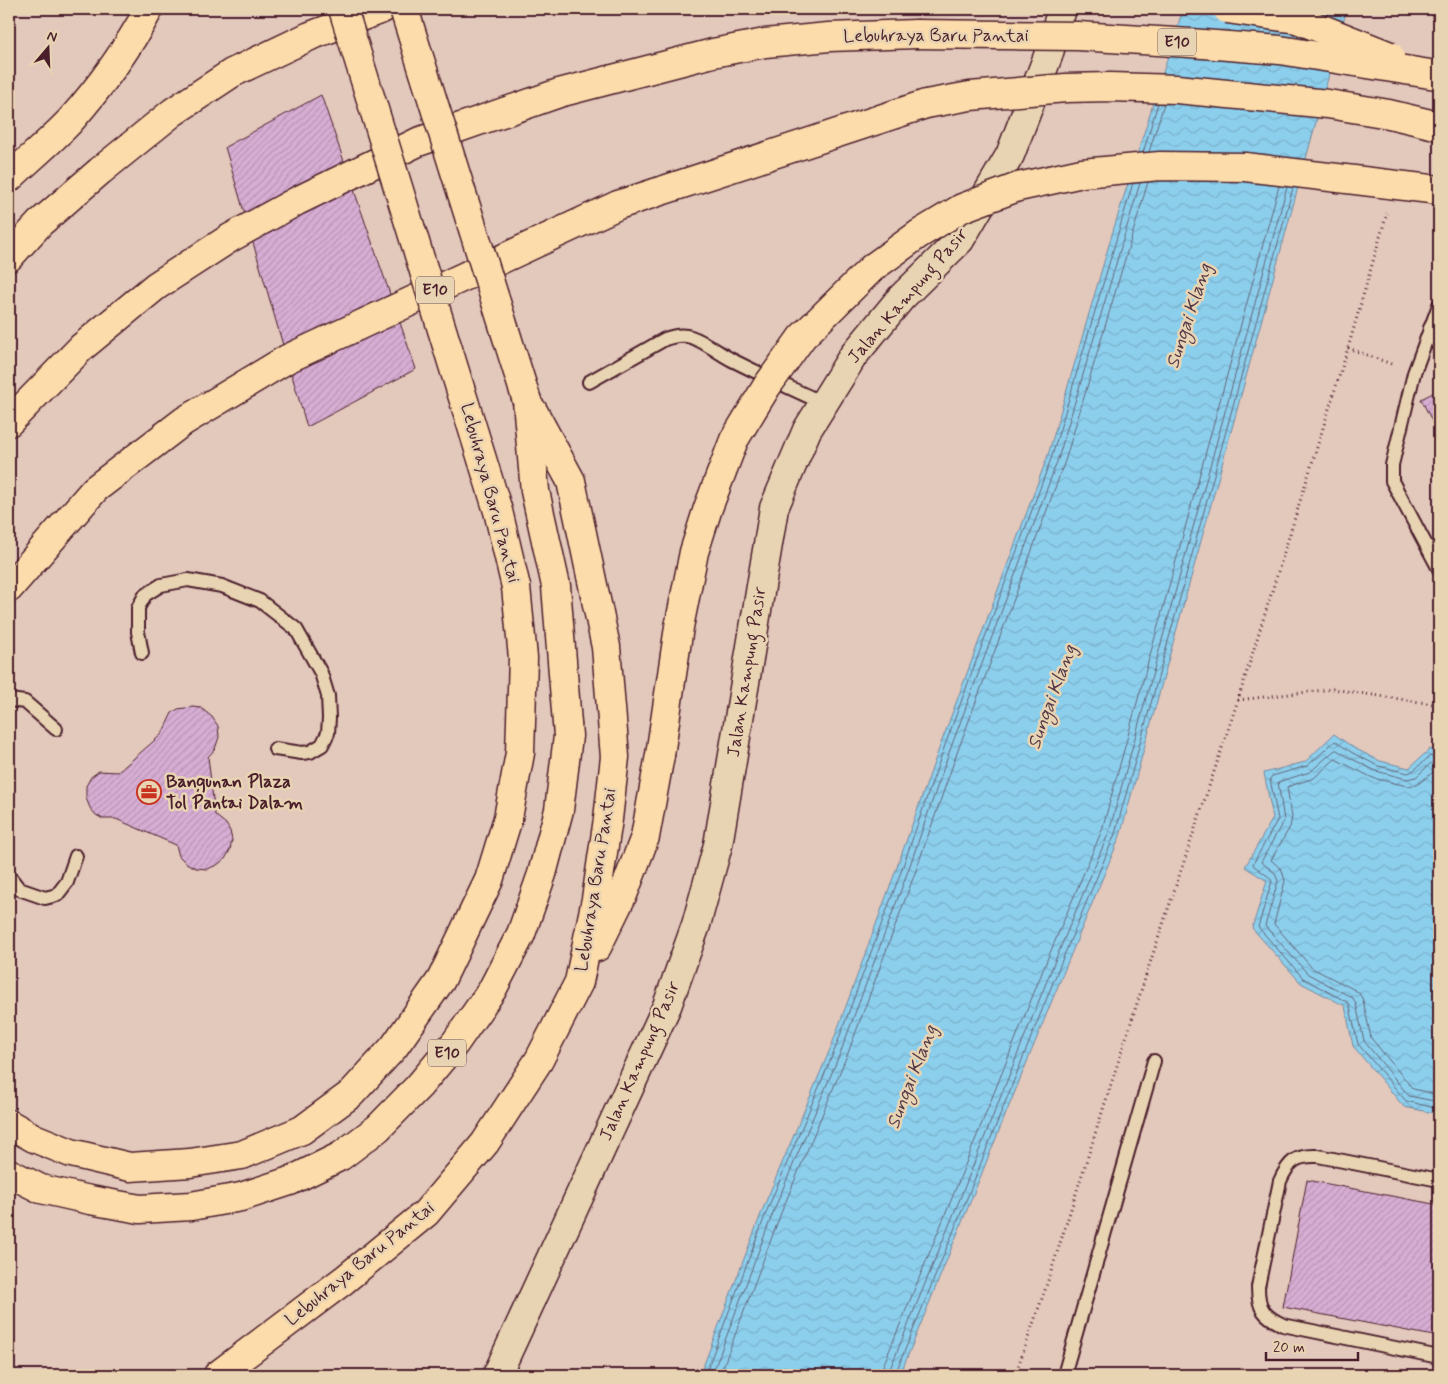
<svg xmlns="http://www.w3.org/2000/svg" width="1448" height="1384" viewBox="0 0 1448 1384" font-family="Mynerve,sans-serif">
  <defs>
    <pattern id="water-waves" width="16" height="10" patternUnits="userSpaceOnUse" patternTransform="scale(1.25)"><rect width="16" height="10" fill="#8ccfed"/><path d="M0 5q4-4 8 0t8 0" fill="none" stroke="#7ab1cb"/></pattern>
    <pattern id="building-hatch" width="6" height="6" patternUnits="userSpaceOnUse" patternTransform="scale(1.25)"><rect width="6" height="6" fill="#d6add3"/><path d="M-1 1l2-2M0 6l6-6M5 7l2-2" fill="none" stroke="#b994b5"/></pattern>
  </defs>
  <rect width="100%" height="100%" fill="#e3c8bc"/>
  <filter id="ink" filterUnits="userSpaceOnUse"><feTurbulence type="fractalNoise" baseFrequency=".02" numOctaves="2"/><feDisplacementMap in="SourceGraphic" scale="10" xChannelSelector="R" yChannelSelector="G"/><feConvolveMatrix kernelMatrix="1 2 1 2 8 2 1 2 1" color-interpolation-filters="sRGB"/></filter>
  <g filter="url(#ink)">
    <g fill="url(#water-waves)" stroke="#72899f">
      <path d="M1183,9H1347L1120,836C1045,1015 973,1196 900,1375H700L764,1206L831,1047L897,867L940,746L1048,455L1113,231Z"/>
      <polygon points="1334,734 1354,748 1380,761 1409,768 1430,749 1439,754 1439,1114 1404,1107 1353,1046 1345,1006 1301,983 1252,928 1267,881 1245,867 1273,818 1264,773 1305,762"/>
    </g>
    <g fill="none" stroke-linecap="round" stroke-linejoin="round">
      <g stroke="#646579" stroke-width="1">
        <polyline points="1149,152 1164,104"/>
        <polyline points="1143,153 1158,103"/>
        <polyline points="1439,758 1430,756 1413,771 1408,773 1378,766 1351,752 1335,741 1307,766 1272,776 1270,779 1278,819 1253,864 1254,866 1269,877 1272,881 1258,927 1304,979 1349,1003 1358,1044 1406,1101 1439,1109"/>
        <polyline points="1439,764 1431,763 1416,777 1407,779 1376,771 1348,757 1337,750 1335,750 1310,772 1278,782 1284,820 1261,862 1275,873 1278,881 1265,926 1308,974 1353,998 1356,1004 1364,1041 1409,1096 1439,1102"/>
        <polyline points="1439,772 1433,772 1417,785 1407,786 1373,778 1335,759 1314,778 1287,787 1292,817 1290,827 1271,860 1282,870 1285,881 1274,924 1312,968 1353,989 1359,993 1363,1000 1371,1038 1413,1089 1439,1095"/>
        <polyline points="705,1375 768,1208 835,1049 902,869 944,748 1052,456 1133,183"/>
        <polyline points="712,1375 774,1210 841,1051 908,871 950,750 1058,459 1140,183"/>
        <polyline points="720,1375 781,1213 848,1053 915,873 957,753 1065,461 1148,182"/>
        <polyline points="882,1375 883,1366 952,1198 1047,960 1102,830 1279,186"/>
        <polyline points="889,1375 890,1369 959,1201 1054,963 1109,832 1287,187"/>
        <polyline points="895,1375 896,1372 965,1203 1060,965 1115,834 1293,188"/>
      </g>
    </g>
    <g fill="url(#building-hatch)" stroke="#4a1f2b">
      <polygon points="321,95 416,369 307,427 225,147"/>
      <polygon points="1439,390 1439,435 1421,399"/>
      <polygon points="192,707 201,708 212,717 218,726 219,737 215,749 208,757 215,815 226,824 230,831 232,840 230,850 225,859 217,865 207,869 196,868 186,863 179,856 176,845 116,819 103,819 96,815 90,808 86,798 86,786 91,777 99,771 118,772 162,734 172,713 178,709"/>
      <polygon points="1307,1180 1439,1205 1439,1337 1283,1307"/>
    </g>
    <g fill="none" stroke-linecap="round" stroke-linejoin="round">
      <defs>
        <g id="service">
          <polyline points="1439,305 1414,373 1392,465 1392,481 1439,569"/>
          <polyline points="1430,328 1439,347"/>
          <path d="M589,382L665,339C674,336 682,334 691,337C706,342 718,353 732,360C762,375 792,389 823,403"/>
          <polyline points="142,653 138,632 138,608 145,595 161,585 188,580 222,586 260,601 296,629 321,673 328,696 329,718 328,733 322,745 310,752 302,753 275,749"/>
          <polyline points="9,700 25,702 56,729"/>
          <polyline points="9,876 19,889 45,898 57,895 67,882 76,856"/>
          <path d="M1439,1180L1318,1156C1296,1155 1289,1161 1280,1181L1258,1287C1258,1309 1264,1316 1283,1325L1439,1357"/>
          <polyline points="1064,1375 1154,1061"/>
        </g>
        <polyline id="tertiary" points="497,1375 667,1006 696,925 718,845 774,508 807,430 853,356 901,298 960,240 1010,155 1048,56 1062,9"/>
        <g id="motorway">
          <path d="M9,178C29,159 51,141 70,121C101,86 127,50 149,9"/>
          <polyline points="9,257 40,223 100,171 173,112 232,73 310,36 382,9"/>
          <polyline points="9,422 82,347 156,286 230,238 297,201 418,142 559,93 713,53 765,43 829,37 916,34"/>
          <polyline points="9,588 95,489 184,421 287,359 618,205 926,104"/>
          <polyline points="597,947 624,892 645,837 660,755"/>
          <polyline points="9,1124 34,1138 71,1153 130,1167 190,1163 242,1155 302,1130 351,1094 394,1047 441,980 489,880 508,818 520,753 523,658 516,587"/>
          <polyline points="9,1173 41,1189 90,1200 140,1209 191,1206 241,1197 290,1181 341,1156 378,1128 419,1086 455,1043 492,990 521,934 542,874 559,810 568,736 556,586 535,491 527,401"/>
          <polyline points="218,1375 344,1280 426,1213 485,1143 539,1060 579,982 596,899 608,819 615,757 606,647 571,481 533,411"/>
        </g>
      </defs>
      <use href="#service" stroke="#4a1f2b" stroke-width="16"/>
      <use href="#tertiary" stroke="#4a1f2b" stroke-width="31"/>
      <use href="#motorway" stroke="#4a1f2b" stroke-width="31"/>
      <g stroke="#4a1f2b" stroke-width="3" stroke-dasharray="1 4" stroke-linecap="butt">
        <polyline points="1435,46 1439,30"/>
        <polyline points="1348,348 1394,365"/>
        <polyline points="1238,700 1333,689 1439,705"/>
        <polyline points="1015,1375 1045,1290 1150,963 1238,700 1348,348 1387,213"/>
      </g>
      <use href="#service" stroke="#e8d4b2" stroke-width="12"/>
      <use href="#tertiary" stroke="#e8d4b2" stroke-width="28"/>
      <use href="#motorway" stroke="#fddcac" stroke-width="28"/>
      <defs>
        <g id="motorway-bridge">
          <polyline points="343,9 498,511 516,587"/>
          <polyline points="404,9 527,401"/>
          <polyline points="1227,9 1297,19 1390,56"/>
          <polyline points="916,34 1078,36 1190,43 1280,50 1436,75"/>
          <polyline points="926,104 970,96 1066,88 1110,87 1177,89 1328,104 1389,114 1439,126"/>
          <polyline points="660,755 679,627 694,552 708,508 734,440 767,386 802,337 872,268 919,234 962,208 1018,187 1082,173 1160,166 1245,167 1439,190"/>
        </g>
      </defs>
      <use href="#motorway-bridge" stroke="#4a1f2b" stroke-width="31" stroke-linecap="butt"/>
      <use href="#motorway-bridge" stroke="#fddcac" stroke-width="28"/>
    </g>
  </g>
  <defs>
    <symbol id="office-ring" viewBox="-11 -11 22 22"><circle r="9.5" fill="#e8d4b2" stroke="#c8321e" stroke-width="1.5"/><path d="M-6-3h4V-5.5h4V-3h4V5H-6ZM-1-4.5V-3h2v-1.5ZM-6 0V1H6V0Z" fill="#c8321e"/></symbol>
  </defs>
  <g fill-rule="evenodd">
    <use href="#office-ring" x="135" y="778" width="28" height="28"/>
  </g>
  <g text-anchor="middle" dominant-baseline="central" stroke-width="5" stroke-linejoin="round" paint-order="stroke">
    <g fill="#e8d4b2" stroke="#795554" stroke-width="1">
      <rect x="1158" y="28.5" width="38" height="27" rx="4"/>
      <rect x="416" y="276.5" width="38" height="27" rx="4"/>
      <rect x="428" y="1039.5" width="38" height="27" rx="4"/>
    </g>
    <g font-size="16" font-weight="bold" fill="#4a1f2b">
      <text x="1177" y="42">E10</text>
      <text x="435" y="290">E10</text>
      <text x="447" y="1053">E10</text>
    </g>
    <g font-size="18" fill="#4a1f2b" stroke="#e8d4b2">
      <text x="936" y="36">Lebuhraya Baru Pantai</text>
      <text transform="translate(908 296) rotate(-49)">Jalan Kampung Pasir</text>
      <text transform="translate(490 493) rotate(75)">Lebuhraya Baru Pantai</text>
      <text transform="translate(747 672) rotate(-81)">Jalan Kampung Pasir</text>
      <text transform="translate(596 880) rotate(-81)">Lebuhraya Baru Pantai</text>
      <text transform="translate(640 1061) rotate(-66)">Jalan Kampung Pasir</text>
      <text transform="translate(360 1264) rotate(-39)">Lebuhraya Baru Pantai</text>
    </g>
    <g font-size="18" font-weight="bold" fill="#4a1f2b" stroke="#e8d4b2" text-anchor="start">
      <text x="166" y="782">Bangunan Plaza<tspan x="166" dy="21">Tol Pantai Dalam</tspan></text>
    </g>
    <g font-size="19" font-style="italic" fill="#543948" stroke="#e8d4b2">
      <text transform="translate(1189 316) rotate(-72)">Sungai Klang</text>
      <text transform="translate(1052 697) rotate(-70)">Sungai Klang</text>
      <text transform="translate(912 1077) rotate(-69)">Sungai Klang</text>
    </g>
  </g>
  <rect width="1448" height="1384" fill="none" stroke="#e8d4b2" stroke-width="30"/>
  <rect x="15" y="15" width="1418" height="1354" fill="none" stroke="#4a1f2b" stroke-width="2" filter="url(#ink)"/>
  <g transform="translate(48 48) rotate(19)" stroke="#e8d4b2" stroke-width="4" paint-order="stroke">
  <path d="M0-4L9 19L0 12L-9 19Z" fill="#4a1f2b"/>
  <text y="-8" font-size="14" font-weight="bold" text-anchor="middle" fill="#4a1f2b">N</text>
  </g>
  <path d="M1266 1352v8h92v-8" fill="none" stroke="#4a1f2b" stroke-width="2.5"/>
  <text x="1273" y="1352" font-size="15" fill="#4a1f2b" stroke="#e8d4b2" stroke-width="4" paint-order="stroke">20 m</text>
</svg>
